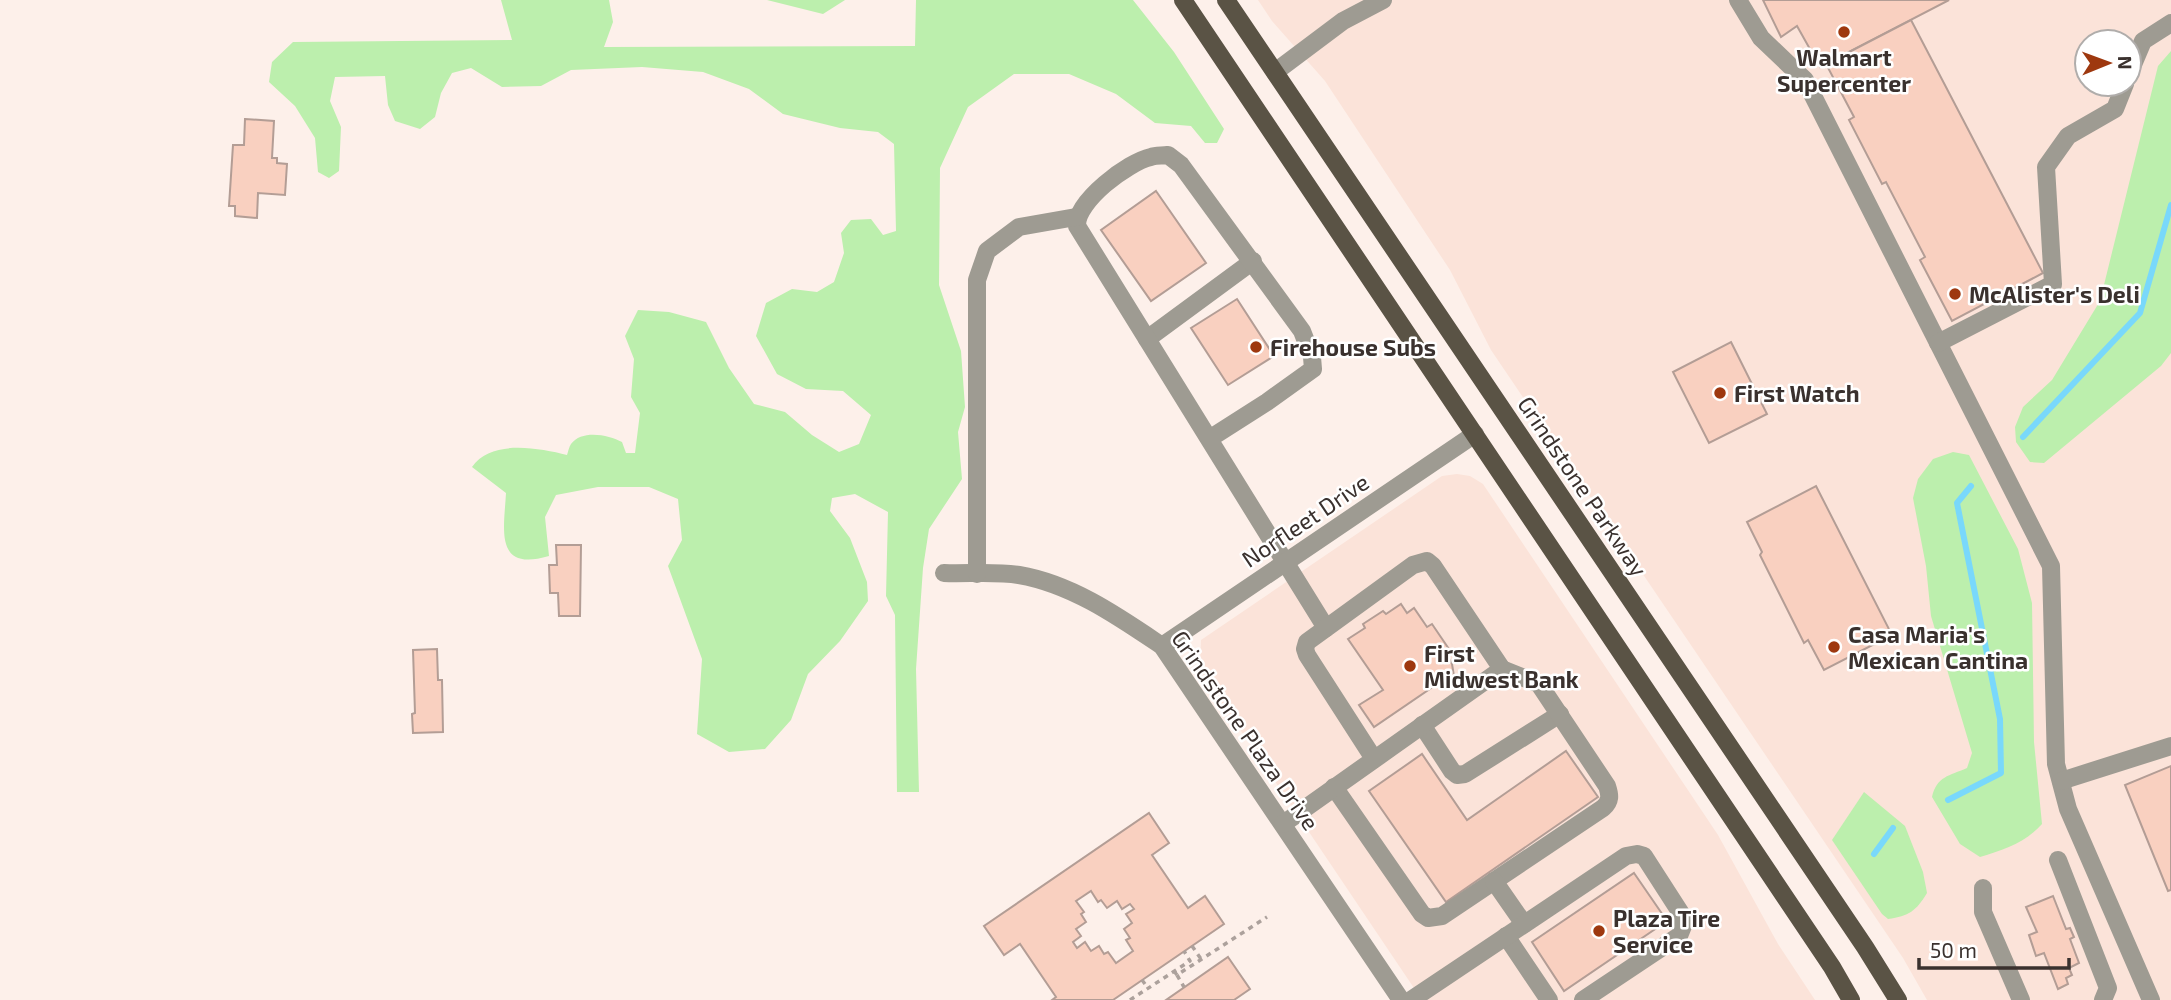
<svg xmlns="http://www.w3.org/2000/svg" width="2171" height="1000" viewBox="0 0 2171 1000" font-family="'Exo 2',sans-serif">
  <rect width="100%" height="100%" fill="#fdf0ea"/>
  <g fill="#fbe3d9" fill-rule="evenodd">
    <path d="M1258,0H2171V1000H1927L1903,958L1491,350L1450,270L1325,81L1272,21ZM2087,42H2129V84H2087Z"/>
    <polygon points="1457,474 1470,476 1483,484 1718,835 1778,944 1815,1000 1422,1000 1200,670 1201,640 1442,476"/>
  </g>
  <g fill="#bcefad">
    <path d="M501,0H609L613,22L604,47L915,46L916,0H1133L1174,52L1224,129L1217,143H1205L1191,126L1155,123L1116,94L1069,74H1014L968,107L940,168L939,285L961,351L965,407L958,432L962,479L929,529L923,568L916,669L919,792H897L895,615L886,596L888,512L855,494L832,498L830,511L850,538L867,582L868,601L840,641L808,674L791,720L765,749L729,752L697,734L702,659L668,566L682,540L678,499L649,487H598L556,495L545,517L549,556C494,572 504,530 506,493L472,467C491,439 538,448 567,455C568,452 569,447 571,444C582,429 609,435 622,442L626,453H635L640,413L631,397L634,359L625,336L638,310L669,312L706,322L729,368L754,404L785,412L812,435L839,452L859,444L871,415L843,391L806,389L777,374L756,336L766,303L792,289L817,292L834,282L844,253L841,233L851,220L871,219L883,235L896,231L894,144L878,132L840,128L783,114L749,89L703,72L642,67L571,70L541,86L502,87L471,68L452,73L441,93L435,117L420,129L395,121L388,105L385,76L335,77L330,101L341,127L339,171L329,178L318,172L315,138L295,106L269,82L272,62L293,42L512,40Z"/>
    <polygon points="767,0 845,0 823,14"/>
    <polygon points="2171,51 2171,353 2161,366 2044,463 2030,462 2016,442 2015,427 2023,407 2052,380 2100,301 2158,66"/>
    <path d="M1953,452L1969,455L2018,549L2032,603L2034,742L2042,824C2025,843 2004,850 1980,857L1960,844L1932,797C1937,776 1949,776 1967,768L1972,753L1931,616L1926,566L1913,498L1918,479L1933,459Z"/>
    <path d="M1864,792L1905,826L1923,872L1927,893C1916,911 1909,916 1888,919L1882,914L1832,840Z"/>
  </g>
  <g fill="none" stroke-linecap="round" stroke-linejoin="round">
    <g stroke="#79d8fb" stroke-width="6">
      <polyline points="2023,437 2140,313 2171,205"/>
      <polyline points="1948,800 2001,773 2000,719 1957,503 1971,486"/>
      <polyline points="1874,854 1893,828"/>
    </g>
  </g>
  <g fill="#f9d0c0" stroke="#b39d95" stroke-width="2" fill-rule="evenodd">
    <polygon points="1763,0 1949,0 1820,67 1797,26 1781,37"/>
    <polygon points="1911,20 2043,273 1952,321 1920,260 1925,257 1886,182 1882,184 1849,120 1854,117 1826,64"/>
    <polygon points="245,119 274,121 272,158 277,158 277,163 287,164 285,195 258,193 257,218 235,216 235,206 229,206 233,145 244,145"/>
    <polygon points="1156,191 1206,263 1151,301 1101,230"/>
    <polygon points="1237,299 1274,356 1228,385 1191,328"/>
    <polygon points="1731,342 1767,414 1709,443 1673,372"/>
    <polygon points="1816,486 1892,635 1824,670 1808,640 1804,643 1760,555 1762,552 1747,522"/>
    <polygon points="556,545 581,545 580,616 559,616 558,593 550,593 549,565 557,565"/>
    <polygon points="1401,604 1407,613 1414,608 1427,627 1432,624 1451,652 1447,655 1452,664 1454,676 1446,678 1374,727 1359,705 1383,690 1348,639 1365,628 1363,624 1383,611 1386,614"/>
    <polygon points="437,649 438,680 442,680 443,732 413,733 412,714 415,713 413,650"/>
    <polygon points="1566,751 1598,797 1446,902 1369,791 1422,754 1467,820"/>
    <polygon points="2171,766 2171,890 2168,891 2125,785"/>
    <path d="M1149,813L1169,843L1152,855L1188,908L1205,896L1224,924L1113,1000H1052L1056,997L1020,944L1004,955L984,926ZM1091,891L1098,902L1101,900L1107,908L1117,901L1122,909L1130,904L1134,909L1126,914L1132,923L1124,929L1130,938L1126,940L1133,951L1116,963L1108,952L1104,954L1099,946L1091,951L1085,942L1077,948L1073,942L1081,936L1076,929L1086,922L1081,914L1084,912L1076,901Z"/>
    <polygon points="1634,873 1667,921 1564,991 1532,942"/>
    <polygon points="2053,896 2066,929 2070,928 2074,937 2070,939 2079,963 2069,968 2072,975 2066,978 2068,984 2058,989 2044,953 2036,956 2029,935 2037,932 2026,907"/>
    <polygon points="1228,957 1250,989 1234,1000 1166,1000"/>
  </g>
  <g fill="none" stroke-linecap="round" stroke-linejoin="round">
    <g stroke="#aca19c" stroke-width="3.5" stroke-dasharray="5 5" stroke-linecap="butt">
      <polyline points="1192,946 1201,959"/>
      <polyline points="1174,971 1177,975 1267,917"/>
      <polyline points="1177,975 1184,987"/>
      <polyline points="1142,980 1148,988"/>
      <polyline points="1130,1000 1190,961 1184,951"/>
    </g>
    <g stroke="#9e9b92" stroke-width="18">
      <polyline points="1738,0 1761,38 1805,80 2051,566 2056,764 2068,809 2151,1000"/>
      <polyline points="1275,72 1343,21 1383,0"/>
      <polyline points="2129,74 2143,41 2171,23"/>
      <polyline points="1147,339 1253,261"/>
      <polyline points="1938,343 2053,284 2046,167 2068,136 2115,109 2125,84"/>
      <path d="M1209,439L1267,402L1313,369L1312,357L1302,331L1181,165L1168,155C1162,156 1156,155 1151,157C1128,162 1076,201 1077,226L1326,628"/>
      <path d="M944,573C968,574 995,571 1019,575C1072,584 1119,617 1162,646L1401,1000"/>
      <polyline points="977,574 977,280 987,251 1019,227 1076,217"/>
      <polyline points="1162,646 1475,434"/>
      <polyline points="1422,725 1452,771 1457,775 1465,774 1560,714"/>
      <polyline points="2061,781 2171,746"/>
      <path d="M1334,787L1422,914L1428,918L1442,916L1603,808C1611,801 1610,795 1607,786L1539,684L1502,669"/>
      <path d="M1283,824C1356,772 1429,721 1502,669L1433,566L1427,561L1413,565L1307,642L1305,649L1307,655L1374,759"/>
      <polyline points="2058,860 2108,988 2103,1000"/>
      <polyline points="1494,881 1524,924"/>
      <polyline points="1983,888 1983,912 2021,1000"/>
      <polyline points="1506,936 1549,1000"/>
      <polyline points="1411,1000 1626,856 1637,854 1644,856 1682,915 1683,926 1679,936 1583,1000"/>
    </g>
    <g stroke="#5a5345" stroke-width="18">
      <polyline points="1183,0 1832,967 1851,1000"/>
      <polyline points="1226,0 1865,947 1898,1000"/>
    </g>
  </g>
  <g fill="#9e380f" stroke="#fff" stroke-width="2.5">
    <circle cx="1844" cy="32" r="7"/>
    <circle cx="1955" cy="294" r="7"/>
    <circle cx="1256" cy="347" r="7"/>
    <circle cx="1720" cy="393" r="7"/>
    <circle cx="1834" cy="647" r="7"/>
    <circle cx="1410" cy="666" r="7"/>
    <circle cx="1599" cy="931" r="7"/>
  </g>
  <g text-anchor="middle" dominant-baseline="central" stroke-width="5" stroke-linejoin="round" paint-order="stroke">
    <g font-size="23" font-weight="bold" fill="#3a312e" stroke="#fff" text-anchor="start">
      <text x="1844" y="57" text-anchor="middle">Walmart<tspan x="1844" dy="26">Supercenter</tspan></text>
      <text x="1969" y="294">McAlister's Deli</text>
      <text x="1270" y="347">Firehouse Subs</text>
      <text x="1734" y="393">First Watch</text>
      <text x="1848" y="634">Casa Maria's<tspan x="1848" dy="26">Mexican Cantina</tspan></text>
      <text x="1424" y="653">First<tspan x="1424" dy="26">Midwest Bank</tspan></text>
      <text x="1613" y="918">Plaza Tire<tspan x="1613" dy="26">Service</tspan></text>
    </g>
    <g font-size="23" fill="#3a312e" stroke="#fff">
      <text transform="translate(1583 486) rotate(56)">Grindstone Parkway</text>
      <text transform="translate(1305 520) rotate(-34)">Norfleet Drive</text>
      <text transform="translate(1246 730) rotate(55)">Grindstone Plaza Drive</text>
    </g>
  </g>
  <g transform="translate(2108 63) rotate(89)"><circle r="33" fill="#ffffff" stroke="#b0adab" stroke-width="2"/>
  <path d="M0-5L12 26L0 18L-12 26Z" fill="#9e380f"/>
  <text y="-10" font-size="19" font-weight="bold" text-anchor="middle" fill="#3a312e">N</text>
  </g>
  <path d="M1919 958v10h150v-10" fill="none" stroke="#3a312e" stroke-width="3.5"/>
  <text x="1930" y="958" font-size="21" fill="#3a312e" stroke="#ffffff" stroke-width="5" paint-order="stroke">50 m</text>
</svg>
